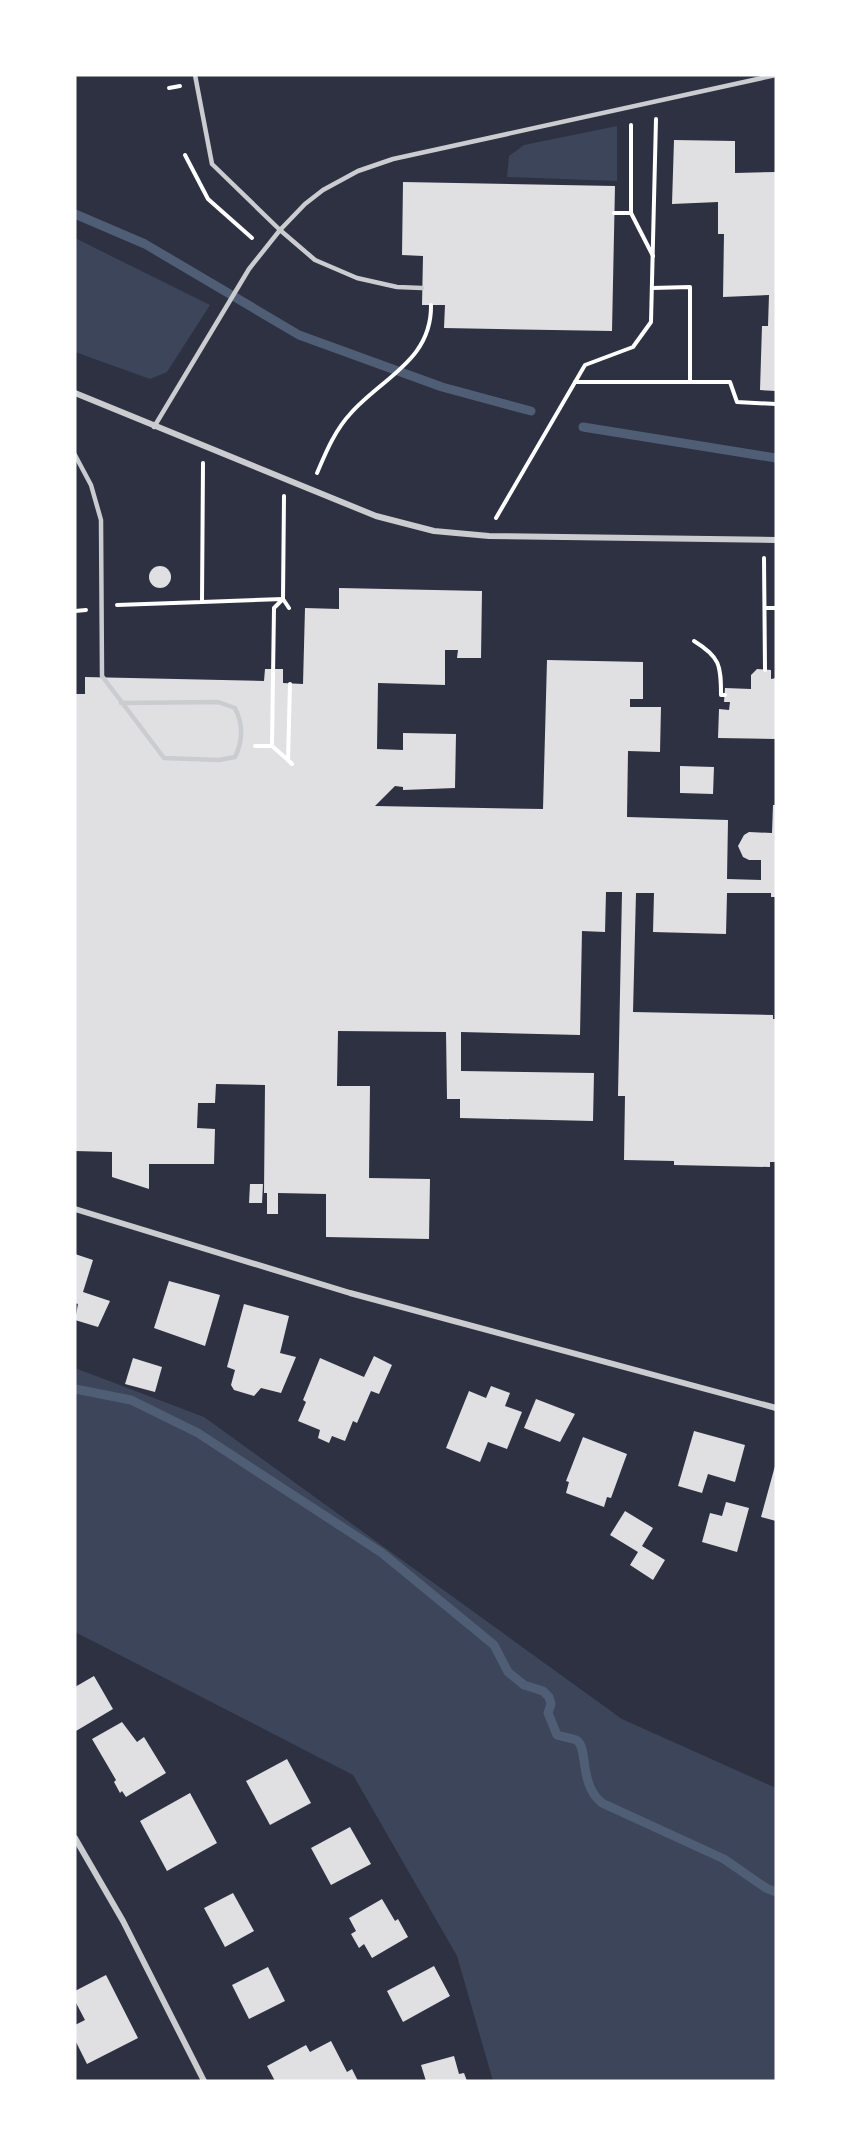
<svg xmlns="http://www.w3.org/2000/svg" width="851" height="2156" viewBox="0 0 851 2156" font-family="'Times New Roman',serif">
  <rect width="100%" height="100%" fill="#2d3142"/>
  <g fill="#3c4559">
    <polygon points="617,126 617,181 507,177 509,156 524,145"/>
    <polygon points="75,238 210,305 167,372 150,379 75,352"/>
    <polygon points="75,1368 204,1417 622,1719 776,1788 776,2081 493,2081 457,1956 353,1775 75,1632"/>
  </g>
  <g fill="none" stroke-linecap="round" stroke-linejoin="round">
    <g stroke="#4f5d75" stroke-width="9">
      <polyline points="75,214 145,244 299,335 442,387 531,411"/>
      <polyline points="583,427 776,458"/>
      <path d="M75,1389L131,1400L198,1433L382,1553L494,1645L508,1672L524,1685L543,1691L549,1697L551,1704L548,1713L557,1735C563,1737 571,1738 576,1740C589,1746 578,1784 602,1803L724,1859L766,1888L776,1892"/>
    </g>
  </g>
  <g fill="#e0e0e3">
    <polygon points="674,140 735,141 735,173 776,172 776,391 760,390 762,326 768,326 769,295 723,297 724,234 718,234 718,202 672,204"/>
    <polygon points="403,182 615,186 612,331 444,328 445,305 422,305 423,256 402,255"/>
    <circle cx="160" cy="577" r="11"/>
    <polygon points="339,588 482,591 481,658 457,658 458,650 445,650 445,685 378,683 377,749 403,750 403,733 456,734 455,788 403,790 403,787 395,786 375,806 543,809 547,660 643,662 643,699 630,699 630,707 661,707 660,752 628,751 627,817 728,820 727,879 761,880 761,860 749,860 743,857 738,846 744,835 749,832 772,833 773,805 776,805 776,897 771,897 771,893 727,893 726,934 653,932 654,893 636,893 633,1012 773,1015 773,1019 776,1019 776,1162 770,1162 770,1167 674,1165 674,1161 624,1160 625,1096 618,1096 622,892 606,892 605,932 582,931 580,1035 461,1032 461,1071 594,1073 593,1121 460,1118 460,1099 447,1099 446,1032 338,1031 337,1086 370,1086 369,1178 430,1179 429,1239 326,1237 326,1194 278,1193 278,1214 267,1214 267,1193 264,1193 265,1085 216,1084 215,1103 198,1103 197,1128 215,1129 214,1164 149,1164 149,1189 112,1177 112,1152 75,1151 75,694 85,694 85,677 264,681 265,669 283,669 283,683 303,684 305,608 339,609"/>
    <polygon points="757,669 771,670 771,679 776,678 776,739 718,738 719,709 729,710 730,702 724,702 725,688 751,689 751,675"/>
    <polygon points="680,766 714,767 713,794 680,793"/>
    <polygon points="250,1184 263,1184 262,1203 249,1203"/>
    <polygon points="75,1254 93,1260 83,1292 110,1301 98,1327 75,1320 78,1304 75,1303"/>
    <polygon points="169,1281 220,1295 205,1346 154,1328"/>
    <polygon points="244,1304 289,1316 280,1353 296,1357 281,1393 261,1388 254,1396 234,1390 231,1385 235,1370 227,1367"/>
    <polygon points="374,1356 392,1365 379,1394 371,1391 357,1423 353,1421 345,1441 332,1436 329,1443 318,1438 320,1430 298,1421 306,1402 303,1400 320,1358 364,1377"/>
    <polygon points="133,1358 162,1367 155,1392 125,1384"/>
    <polygon points="491,1386 510,1393 505,1406 522,1412 507,1449 488,1442 480,1462 446,1448 469,1391 486,1398"/>
    <polygon points="536,1399 575,1414 560,1442 524,1428"/>
    <polygon points="694,1431 745,1445 735,1482 708,1474 702,1493 678,1486"/>
    <polygon points="583,1437 627,1454 611,1498 607,1497 604,1507 566,1493 569,1482 566,1481"/>
    <polygon points="775,1466 776,1466 776,1521 761,1517"/>
    <polygon points="726,1502 749,1508 737,1552 702,1542 710,1513 722,1516"/>
    <polygon points="625,1511 653,1528 642,1546 665,1560 653,1580 630,1565 638,1552 610,1535"/>
    <polygon points="94,1676 113,1709 76,1731 75,1687"/>
    <polygon points="122,1722 137,1742 144,1737 166,1773 126,1797 122,1791 120,1793 114,1782 116,1780 92,1739"/>
    <polygon points="287,1759 311,1803 270,1825 246,1781"/>
    <polygon points="190,1793 217,1843 167,1871 140,1821"/>
    <polygon points="350,1827 371,1864 331,1885 311,1848"/>
    <polygon points="233,1893 254,1931 225,1947 204,1908"/>
    <polygon points="382,1899 395,1921 398,1919 408,1937 372,1958 364,1944 359,1948 351,1934 356,1931 349,1918"/>
    <polygon points="434,1966 450,1996 403,2022 387,1991"/>
    <polygon points="268,1967 285,2001 249,2019 232,1985"/>
    <polygon points="106,1975 138,2038 87,2064 75,2040 75,2025 85,2020 75,2001 75,1991"/>
    <polygon points="331,2041 347,2072 352,2069 358,2081 275,2081 267,2066 306,2045 310,2052"/>
    <polygon points="454,2056 459,2074 464,2073 467,2081 426,2081 421,2065"/>
  </g>
  <g fill="none" stroke-linecap="round" stroke-linejoin="round">
    <g stroke="#fff" stroke-width="4">
      <polyline points="169,88 180,86"/>
      <polyline points="631,125 631,213 653,256"/>
      <polyline points="185,155 208,199 252,238"/>
      <polyline points="614,213 631,213"/>
      <polyline points="652,288 690,287 690,382"/>
      <polyline points="575,382 730,382 737,402 776,404"/>
      <path d="M317,473C326,452 335,430 351,413C382,378 432,360 431,305"/>
      <polyline points="284,496 283,599 289,608"/>
      <polyline points="496,518 585,365 633,347 651,322 656,119"/>
      <polyline points="764,558 765,670"/>
      <polyline points="202,602 283,599 274,608 272,746 288,760"/>
      <polyline points="117,605 202,602 203,463"/>
      <polyline points="765,608 776,608"/>
      <polyline points="75,611 86,610"/>
      <path d="M694,641C720,657 721,665 721,695H725"/>
      <polyline points="290,684 288,760 292,764"/>
      <polyline points="255,746 272,746"/>
    </g>
    <g stroke="#caccd0" stroke-width="4.5">
      <polyline points="195,75 212,164 280,230 315,260 357,278 397,287 422,288"/>
      <polyline points="154,427 249,269 280,230 305,204 323,190 358,171 393,159 776,75"/>
      <path d="M75,455L91,485L101,520L102,676L164,758L219,760L235,757C243,741 243,724 235,708L218,702L121,703"/>
    </g>
    <g stroke="#caccd0" stroke-width="6">
      <polyline points="75,393 376,516 434,531 489,536 776,540"/>
      <polyline points="75,1209 350,1293 776,1408"/>
      <polyline points="75,1838 123,1921 204,2081"/>
    </g>
  </g>
  <rect width="851" height="2156" fill="none" stroke="#ffffff" stroke-width="153"/>
</svg>
